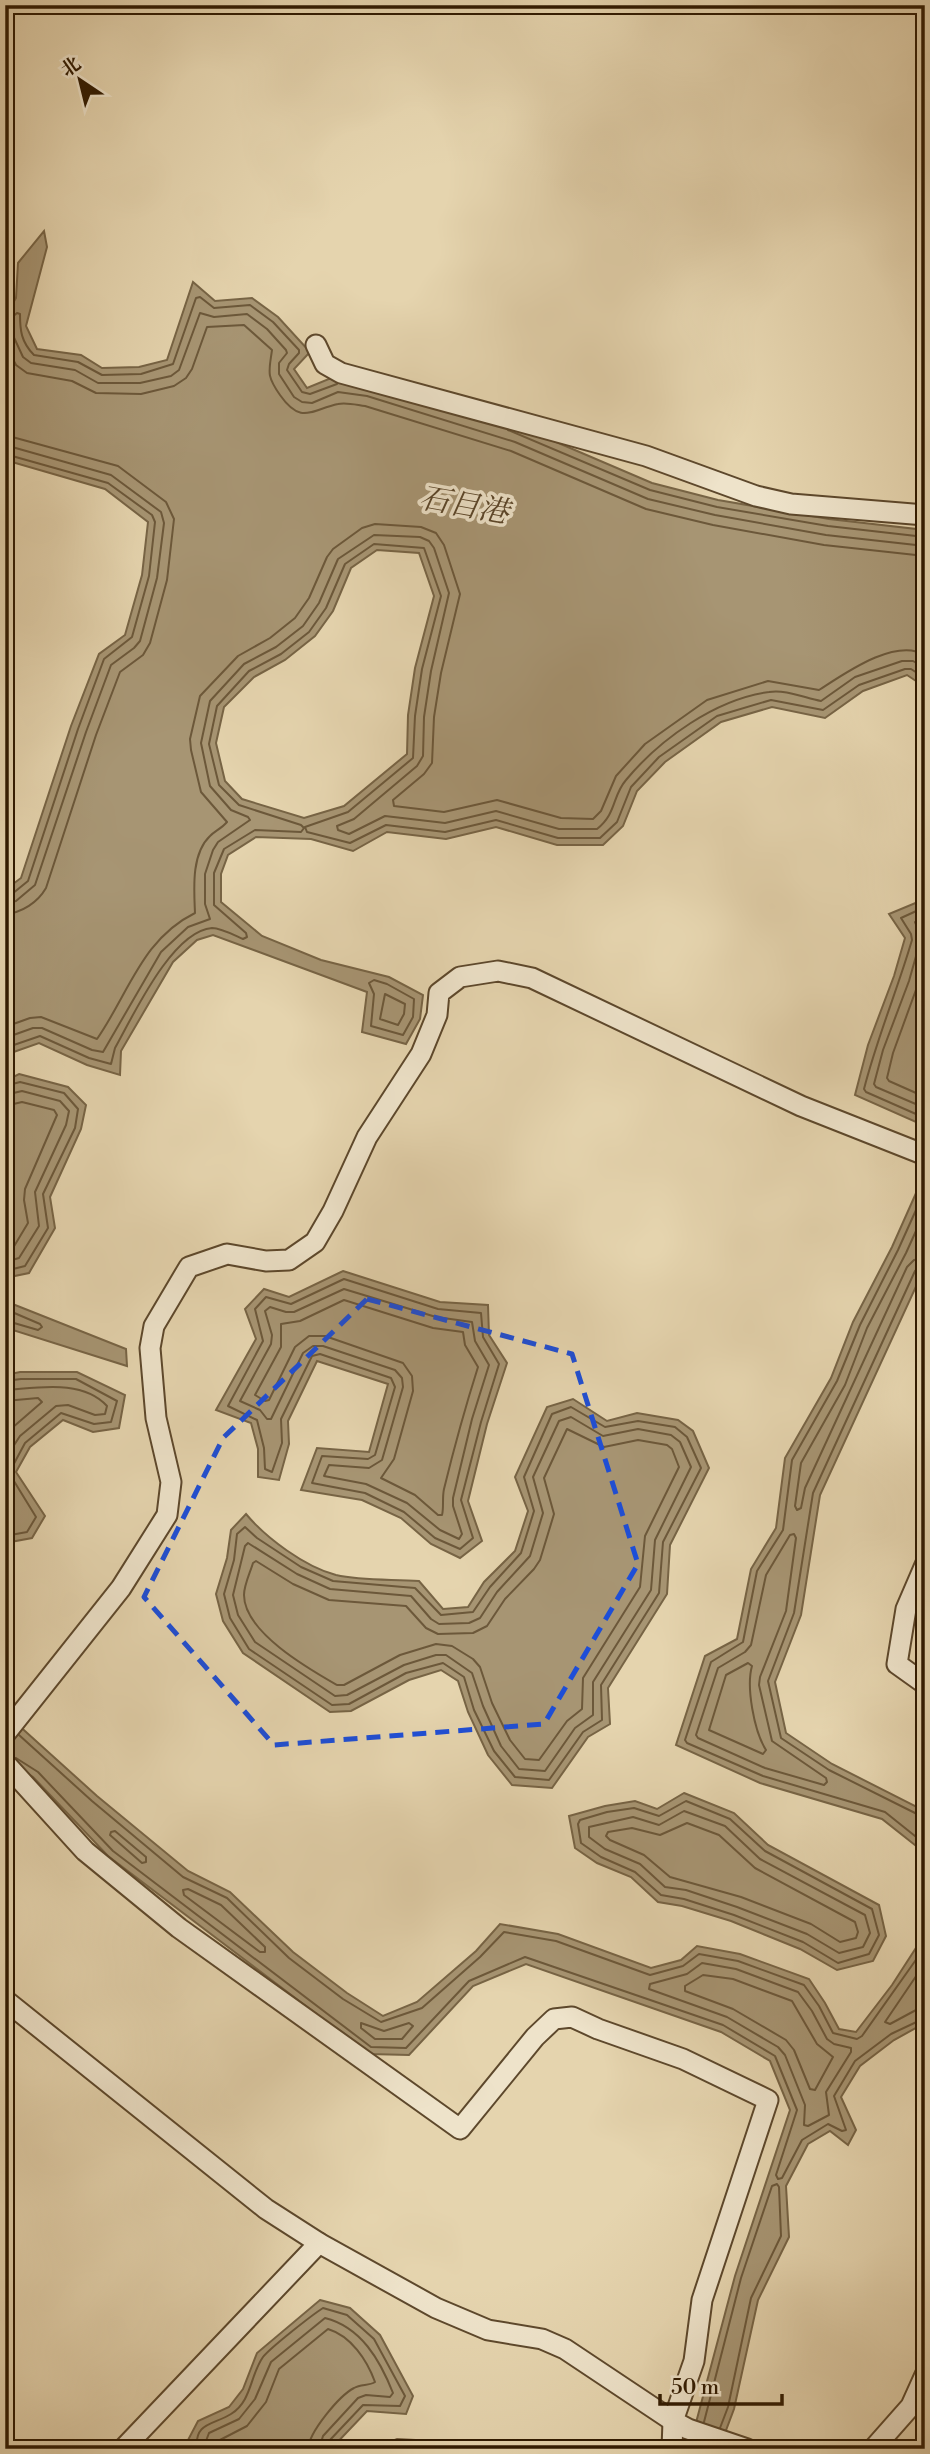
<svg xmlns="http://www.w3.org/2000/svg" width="930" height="2454" viewBox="0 0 930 2454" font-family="'Libre Bodoni','Noto Serif SC',serif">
  <rect width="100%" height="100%" fill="#e5d4ae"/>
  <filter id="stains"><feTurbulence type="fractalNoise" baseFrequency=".00286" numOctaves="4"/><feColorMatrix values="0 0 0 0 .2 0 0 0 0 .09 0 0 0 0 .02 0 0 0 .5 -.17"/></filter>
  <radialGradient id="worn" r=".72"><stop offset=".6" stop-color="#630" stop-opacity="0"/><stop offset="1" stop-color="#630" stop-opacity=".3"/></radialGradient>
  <g fill="#a79573" stroke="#776445" stroke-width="2" fill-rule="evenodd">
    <path d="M44,231L47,247L26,326L37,349L81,355L102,368L139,367L167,360L193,282L215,301L252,298L278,317L310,352L294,369L307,388L336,376L521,427L652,483L718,500L829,519L925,530V687L907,675L863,691L825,718L772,707L721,722L665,762L637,791L623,826L603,845H557L496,827L446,839L387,832L353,851L311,839L256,837L228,855L221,874V902L262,936L321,960L389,977L423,995L420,1019L406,1044L362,1032L367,992L213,935L197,940L173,962L121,1051L120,1075L87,1065L39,1043L5,1055V890L21,878L71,726L99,654L125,635L142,575L148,522L105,489L5,460V316L16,298L18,263ZM377,550L419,553L434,596L415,668L408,715L407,754L344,806L304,818L242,799L225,781L216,743L224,707L254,677L285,660L315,636L333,611L351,568Z"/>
    <polygon points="925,899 925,1126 855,1095 868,1045 894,976 905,938 889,914"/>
    <polygon points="19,1074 68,1087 86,1105 81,1129 50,1197 55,1228 29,1273 5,1278 5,1081"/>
    <polygon points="925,1173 925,1267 820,1495 801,1615 775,1682 786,1733 832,1764 925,1811 925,1853 882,1819 760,1783 676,1745 705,1656 737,1639 751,1569 776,1528 785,1458 831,1378 853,1322 892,1247"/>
    <polygon points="343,1271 440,1302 488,1305 489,1335 507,1363 487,1424 468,1501 482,1541 460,1558 431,1544 401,1518 362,1500 301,1490 317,1448 369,1452 388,1384 317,1361 288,1421 289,1444 279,1480 258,1477 258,1449 251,1423 216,1410 256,1339 245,1309 264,1289 289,1297"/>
    <polygon points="5,1301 126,1349 127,1366 13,1330 5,1334"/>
    <polygon points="20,1372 77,1372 125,1395 119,1428 93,1432 63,1420 30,1447 16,1472 45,1516 32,1538 5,1543 5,1375"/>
    <path d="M573,1399L607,1421L637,1413L678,1420L693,1431L709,1468L670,1545L667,1594L608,1688L610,1724L588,1737L552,1788L512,1785L488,1755L468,1712L458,1681L441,1670L409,1680L351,1711L330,1712L243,1653L223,1621L216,1594L227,1558L231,1530L246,1514C266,1538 305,1567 336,1575C362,1581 392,1579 419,1581L443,1609L468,1607L484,1582L515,1551L528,1511L515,1477L547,1407Z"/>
    <polygon points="5,1713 97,1796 188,1871 230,1892 293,1952 347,1993 383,2016 417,2002 476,1951 500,1924 558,1934 651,1968 681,1960 697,1946 740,1954 809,1979 825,2003 839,2029 856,2032 892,1985 925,1934 925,2023 894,2040 860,2066 841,2097 856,2130 848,2145 830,2131 808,2144 786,2186 789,2237 758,2300 734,2409 719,2449 689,2449 735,2276 790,2110 770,2061 721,2032 526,1964 473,1986 409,2055 369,2054 108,1856 33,1777 5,1759"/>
    <polygon points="684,1793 734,1813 768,1845 879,1905 886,1936 873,1961 837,1970 800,1949 731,1921 682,1906 658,1902 631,1877 597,1863 575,1848 569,1816 605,1806 635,1801 657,1809"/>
    <polygon points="320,2300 350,2308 380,2335 413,2396 406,2414 367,2411 331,2449 191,2449 188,2440 198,2421 229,2407 243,2389 257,2353"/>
    <polygon points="397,2439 415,2440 422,2449 373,2449"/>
  </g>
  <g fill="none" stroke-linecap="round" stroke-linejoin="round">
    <g stroke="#6c583a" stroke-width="2">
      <path d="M5,319L11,318L17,313L20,314C20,330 21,342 34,355L78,362L102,375L141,374L173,364L196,298L200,297L214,308L250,305L273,322L299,350V353L289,364L287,370L302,392L310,394L337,384"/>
      <polyline points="5,327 10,329 23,357 31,363 75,370 98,383 140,383 171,376 179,370 200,313 214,317 247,314 267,329 286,350 287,353 279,363 279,374 294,397 302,402 312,403 338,392 367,396 515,442 648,499 715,515 826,535 925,546"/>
      <path d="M5,344L16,365L27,373L72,381L96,393L141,394L174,386L186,378L192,369L207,327L244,325L272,350C269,372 266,375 280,395C301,425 311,410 338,404C346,402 357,405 365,406L511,451L646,509L713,525L824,545L925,556"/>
      <polyline points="508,430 650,490 717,507 828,526 925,537"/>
      <path d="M5,435L118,466L166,502L174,519L167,580L150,643L143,655L120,672L96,735L46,888C38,902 22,913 5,914"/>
      <polyline points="5,445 111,475 161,512 164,523 157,578 140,641 134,648 111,665 86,732 35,885 16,901 5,904"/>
      <polyline points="5,454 108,483 152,515 155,522 149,576 132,637 104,659 78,729 28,881 12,894 5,895"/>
      <path d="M925,907L901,918L911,934L912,940C897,991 877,1038 864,1089L866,1092L925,1118"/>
      <polyline points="925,916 915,922 920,934 920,942 909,981 883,1050 874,1084 876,1087 925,1108"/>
      <polyline points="925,965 893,1053 887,1078 889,1081 925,1097"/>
      <polygon points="374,980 387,984 414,999 413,1017 403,1035 371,1026 374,994 369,983"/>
      <polygon points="385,994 405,1004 404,1014 398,1025 380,1019"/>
      <path d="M5,1027L30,1018L41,1017L97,1039C129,993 142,939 195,913C194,889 191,854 210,836C215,831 222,828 227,822L201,792L191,750L190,739L200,696L238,656L270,638L295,618L309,598L327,557L333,549L362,528L375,524L421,527L436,533L444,545L460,594L441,673L434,717L432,763L424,774L393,800L394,806L444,812L497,800L561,818L593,819L601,811L616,776L645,744L707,700L768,681L819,690C844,674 895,637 925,655"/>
      <path d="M5,1038L33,1028H42L92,1050L103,1052L161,952L188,927L210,919L205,904V874L213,850L218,842L250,820L248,817L231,810L210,786L201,743L210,701L244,664L276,647L303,626L319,603L338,559L374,535L420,537L429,541L434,548L449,593L431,671L424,717L423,756L417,766L354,819L337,826L338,830L349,834L385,816L445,823L496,811L559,829H597C617,813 612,796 626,780C660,739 716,699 769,692C785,689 805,698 821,701L855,677L902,661H913L925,668"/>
      <path d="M5,1048L40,1036L89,1058L111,1064L115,1048C133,1016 172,931 212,928C221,928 234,935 243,939L247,937L246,933L214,905V873L224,849L255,830L301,832L304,828L301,825L239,805L219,785L209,744L217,706L249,671L281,654L309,632L326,608L345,564L374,544L424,548L441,596L422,669L415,716L413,758L348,812L305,827L307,832L350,843L386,825L445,832L496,820L558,838H600L617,822L631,787L659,757L717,716L771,700L823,710L859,685L905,669H911L925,678"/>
      <polyline points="5,1086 20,1082 64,1093 78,1109 75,1128 43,1194 48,1228 25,1266 5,1271"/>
      <polyline points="5,1095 22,1091 60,1101 69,1111 66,1125 35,1192 39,1226 19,1258 5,1262"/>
      <polyline points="5,1106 22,1102 54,1110 57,1115 25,1189 24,1200 28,1223 13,1248 5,1251"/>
      <polyline points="925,1190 898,1250 860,1325 837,1381 792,1460 783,1530 757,1571 743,1642 711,1662 685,1740 687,1743 763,1776 885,1812 925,1844"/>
      <polyline points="925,1211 906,1253 867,1328 845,1385 801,1463 795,1506 797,1510 801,1508 805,1488 907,1267 914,1260 925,1258"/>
      <polyline points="925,1267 919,1267 915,1271 813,1493 794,1613 768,1681 781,1738 829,1770 919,1815 925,1816"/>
      <polygon points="344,1279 438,1309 481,1313 483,1337 499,1364 481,1422 461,1500 473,1538 460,1549 435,1538 404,1512 365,1493 312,1483 322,1456 368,1459 375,1455 395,1387 391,1378 320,1354 312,1356 281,1419 282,1443 272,1472 265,1469 264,1448 257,1420 228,1406 263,1341 255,1309 266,1297 291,1304"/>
      <polygon points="344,1289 436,1317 472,1322 475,1341 489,1365 472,1419 453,1498 453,1506 462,1534 459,1539 440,1530 407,1503 366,1484 324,1476 329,1465 369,1468 382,1460 403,1387 402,1378 395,1370 323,1346 313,1346 303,1353 271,1419 267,1419 260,1410 240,1401 271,1344 272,1335 265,1311 270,1307 286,1312 294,1312"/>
      <path d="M344,1300L433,1328L463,1332L465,1345L478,1367C465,1408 454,1448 444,1489C442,1498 444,1508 442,1515H438L415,1495L381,1478L394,1459L413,1391L412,1376L403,1363L325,1336H309L295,1347L269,1400L265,1401L255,1395L281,1347V1324L300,1321Z"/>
      <polyline points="5,1309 40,1324 42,1327 38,1330 14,1323 5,1326"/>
      <polyline points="5,1381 21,1379 76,1379 117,1401 111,1422 94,1424 61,1413 25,1443 9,1473 36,1517 27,1532 5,1536"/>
      <path d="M5,1390C38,1388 82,1379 107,1406L105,1414L95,1415L68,1405L56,1406L20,1436L5,1459"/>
      <polyline points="5,1401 38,1398 42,1402 12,1428 5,1438"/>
      <polygon points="571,1407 605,1427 638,1421 675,1427 687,1437 701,1468 663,1542 659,1593 601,1685 602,1720 583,1732 549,1780 515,1777 494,1751 474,1710 464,1677 443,1663 406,1673 349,1704 332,1705 249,1649 230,1618 224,1594 234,1560 237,1534 245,1527 257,1538 301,1567 333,1581 415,1588 441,1615 473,1612 490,1587 521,1553 534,1511 524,1477 552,1414"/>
      <polygon points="571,1417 603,1436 638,1429 671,1435 680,1442 691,1467 655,1540 651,1590 593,1682 593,1715 575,1728 545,1771 519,1769 501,1746 483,1706 472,1673 446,1655 436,1655 404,1665 347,1695 335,1696 255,1642 238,1615 233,1595 245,1546 248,1543 297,1574 330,1589 411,1596 431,1619 439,1624 469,1623 480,1618 497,1592 530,1556 543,1513 533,1477 559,1421"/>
      <path d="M567,1429L604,1447L638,1440L667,1445L672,1449L679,1467L645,1536L640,1587L583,1678L582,1709L567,1721L539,1760L525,1759L510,1740L492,1703L480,1667L473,1659L452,1646L436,1644L400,1655L344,1685H337C309,1669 244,1632 244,1595C244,1585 250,1573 253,1563L256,1561L293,1584L329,1600L406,1606L426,1628L438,1634L473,1633L487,1626L505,1599L534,1569L540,1560L554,1514L544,1478Z"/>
      <polygon points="794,1534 796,1538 786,1611 760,1677 759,1685 772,1741 826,1778 827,1782 824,1785 765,1768 698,1738 696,1735 718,1668 745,1652 751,1645 766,1575 790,1535"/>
      <path d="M748,1663L752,1666C746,1687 754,1731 766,1750L763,1754L709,1730L726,1675Z"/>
      <polyline points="19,1735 92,1801 183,1877 227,1898 289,1958 343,1999 381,2022 422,2008 480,1957 504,1932 556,1941 650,1975 683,1966 699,1954 738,1961 804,1985 819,2006 833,2033 857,2039 862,2036 925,1947"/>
      <polyline points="16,1758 38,1772 113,1851 371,2047 406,2048 469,1981 525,1957 723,2025 775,2056 797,2110 776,2175 778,2179 782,2178 802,2140 828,2124 842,2131 846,2130 834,2096 855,2061 891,2034 925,2018"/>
      <polygon points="686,1801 730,1819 765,1851 872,1909 879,1935 869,1954 838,1963 803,1942 734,1915 684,1899 661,1895 635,1872 601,1857 581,1843 578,1824 580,1820 607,1812 634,1808 659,1816"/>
      <polygon points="684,1811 725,1826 760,1859 865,1915 870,1933 863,1947 839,1953 807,1934 737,1907 686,1890 665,1887 640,1864 605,1849 589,1837 589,1827 633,1817 659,1825"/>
      <polygon points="687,1823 719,1835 755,1868 855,1922 858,1932 856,1938 840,1942 811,1924 741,1897 670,1877 644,1855 610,1840 606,1836 608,1832 632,1828 660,1835"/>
      <polygon points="115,1831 146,1857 146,1862 142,1863 110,1835 111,1832"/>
      <polygon points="188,1889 221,1905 265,1947 265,1952 260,1952 184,1895 183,1890"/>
      <polygon points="702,1963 736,1969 798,1992 812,2011 827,2039 834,2044 851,2048 851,2052 826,2092 829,2115 808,2126 804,2125 805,2105 785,2055 778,2047 727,2017 649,1989 650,1984 687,1974"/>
      <polyline points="925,1963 885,2022 890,2024 916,2010 925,2009"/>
      <polygon points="703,1975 733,1979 792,2001 817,2044 833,2057 815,2090 810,2089 794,2050 786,2040 733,2009 685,1991 685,1986"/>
      <polygon points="361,2023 384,2031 409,2023 413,2026 402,2039 375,2039 361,2028"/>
      <polyline points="704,2422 741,2278 772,2186 777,2184 779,2187 781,2236 751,2298 728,2407 720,2428"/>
      <path d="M197,2449C194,2422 214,2425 231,2414C252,2401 250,2375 263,2357C270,2348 312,2315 323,2308L347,2315L374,2339L405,2396L400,2406L363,2405L329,2441L327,2449"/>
      <path d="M206,2449V2441L209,2433L239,2419L255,2399L271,2362L325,2318C361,2327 380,2360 393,2393L390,2397L366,2395L358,2398L323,2436L319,2449"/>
      <path d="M217,2449L218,2441L247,2426L266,2402L279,2369L328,2329C351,2336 367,2360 375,2382C369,2386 361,2384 354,2388C339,2396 309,2432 308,2449"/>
    </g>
    <defs>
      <g id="minor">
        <polyline points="316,345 325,364 341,373 646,456 756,496 791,504 925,515"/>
        <polyline points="925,1565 906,1609 897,1664 925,1684"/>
        <polyline points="5,1734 121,1588 167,1515 171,1482 156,1418 150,1348 154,1326 189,1267 227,1254 266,1261 289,1260 315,1242 333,1211 367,1137 421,1054 437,1015 439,993 460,977 498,971 532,978 801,1106 925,1155"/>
        <polyline points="5,1763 85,1851 179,1928 460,2129 535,2037 554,2019 572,2017 598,2029 683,2059 768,2100 702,2300 694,2361 673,2421 672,2449"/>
        <polyline points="5,2000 266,2209 319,2243 436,2308 488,2330 542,2339 565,2349 673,2421 688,2429 747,2449"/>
        <polyline points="123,2449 319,2243"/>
        <polyline points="873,2449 911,2406 925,2375"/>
      </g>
    </defs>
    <use href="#minor" stroke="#5d482c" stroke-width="23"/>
    <use href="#minor" stroke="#eee3ca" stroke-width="19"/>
  </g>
  <path fill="none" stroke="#1d4ed8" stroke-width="5" stroke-dasharray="14 9" stroke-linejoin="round" d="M367,1299L572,1354L638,1564L544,1724L274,1745L144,1597L223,1438Z"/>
  <g text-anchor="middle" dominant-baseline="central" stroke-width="7" stroke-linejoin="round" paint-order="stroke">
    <g font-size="30" font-style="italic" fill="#5a4529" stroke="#eee3ca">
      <text transform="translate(464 506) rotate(10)">石目港</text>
    </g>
  </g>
  <rect width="930" height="2454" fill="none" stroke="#e5d4ae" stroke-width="28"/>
  <rect x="7" y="7" width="916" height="2440" fill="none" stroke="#301a01" stroke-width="3.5"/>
  <rect x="14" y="14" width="902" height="2426" fill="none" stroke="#301a01" stroke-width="2"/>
  <g transform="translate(80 80) rotate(325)" stroke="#eee3ca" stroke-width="5" paint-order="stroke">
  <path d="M0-5L12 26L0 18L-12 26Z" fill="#301a01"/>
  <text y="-10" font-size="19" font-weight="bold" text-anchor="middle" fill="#301a01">北</text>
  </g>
  <path d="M660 2394v10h122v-10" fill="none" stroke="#301a01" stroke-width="3.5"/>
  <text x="671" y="2394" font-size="21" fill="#301a01" stroke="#eee3ca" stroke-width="5" paint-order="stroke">50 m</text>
  <rect width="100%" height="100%" filter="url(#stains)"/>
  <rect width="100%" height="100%" fill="url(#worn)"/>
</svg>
